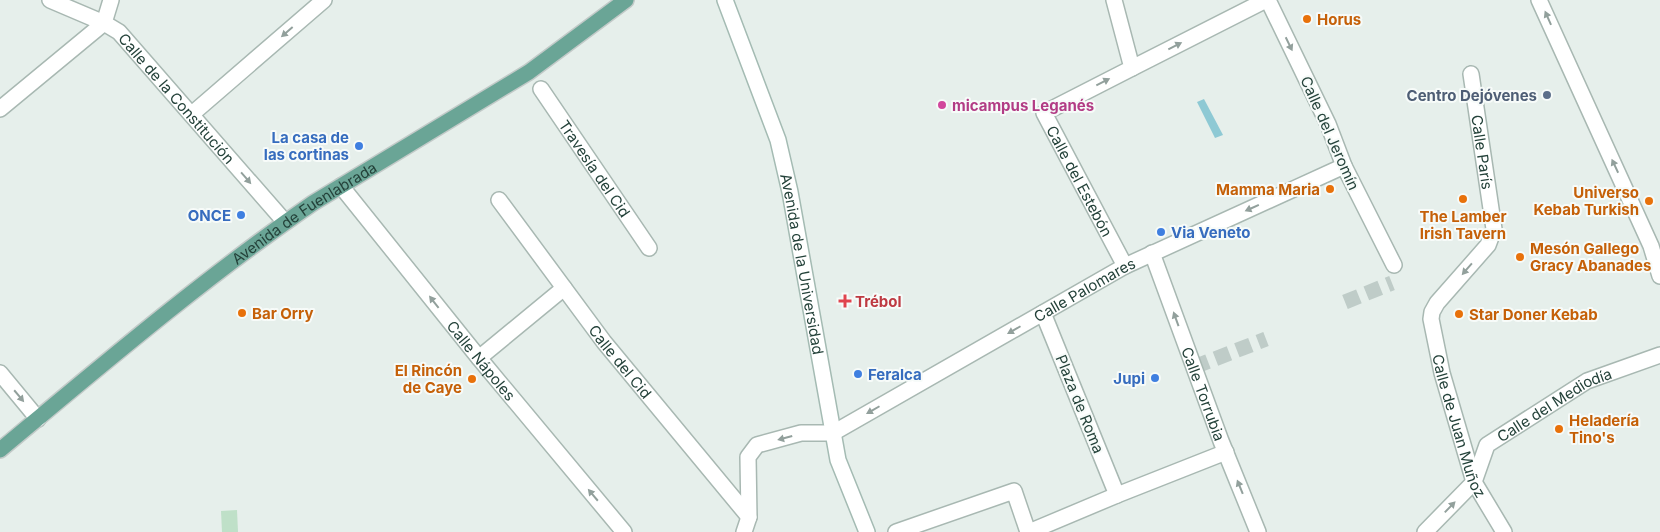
<svg xmlns="http://www.w3.org/2000/svg" width="1660" height="532" viewBox="0 0 1660 532" font-family="Inter,sans-serif">
  <rect width="100%" height="100%" fill="#e6efeb"/>
  <polygon fill="#bfe0c8" points="237,510 238,532 222,532 221,511"/>
  <polygon fill="#8ec9d4" points="1204,99 1223,135 1215,138 1197,102"/>
  <g fill="none" stroke-linecap="round" stroke-linejoin="round">
    <g stroke="#bfccc8" stroke-width="15" stroke-dasharray="15 8" stroke-linecap="butt">
      <polyline points="1345,302 1392,283"/>
      <polyline points="1194,367 1266,339"/>
    </g>
    <defs>
      <g id="pedestrian">
        <path id="s1" d="M1114,0L1132,68L1044,113L1125,266"/>
        <polyline points="1539,0 1651,246 1660,276"/>
        <polyline points="104,23 111,0"/>
        <polyline points="1132,68 1266,0"/>
        <path id="s2" d="M1471,74L1494,229L1488,245L1437,303L1432,312L1431,319L1442,373L1474,482L1504,532"/>
        <path id="s3" d="M541,89L649,248"/>
        <polyline points="1344,166 1394,265"/>
        <polyline points="479,358 564,288"/>
        <polyline points="1117,495 1226,452"/>
        <polyline points="896,532 1014,491 1028,532"/>
        <polyline points="1029,532 1117,495 1043,313"/>
        <path id="s4" d="M1425,532L1474,482L1487,445L1587,381L1660,355"/>
      </g>
      <g id="minor">
        <path id="s5" d="M50,0L104,23L119,32L285,222"/>
        <polyline points="0,109 104,23"/>
        <polyline points="192,114 324,0"/>
        <path id="s6" d="M341,186L479,358L624,532"/>
        <path id="s7" d="M499,200L604,342L749,517"/>
        <path id="s8" d="M1152,253L1221,441L1258,532"/>
        <polyline points="0,373 38,419"/>
        <path id="s9" d="M744,532L749,517L748,457L757,445L801,433H833L1125,266L1344,166L1328,124L1268,0"/>
      </g>
      <g id="secondary">
        <path id="s10" d="M725,0L778,140L790,192L838,460L867,532"/>
      </g>
      <g id="primary">
        <path id="s11" d="M0,450C102,365 203,279 313,203L529,72L626,0"/>
      </g>
    </defs>
    <use href="#pedestrian" stroke="#a8b8b2" stroke-width="18"/>
    <use href="#minor" stroke="#a8b8b2" stroke-width="18"/>
    <use href="#secondary" stroke="#a4bbb3" stroke-width="18"/>
    <use href="#primary" stroke="#c2cac8" stroke-width="18"/>
    <use href="#pedestrian" stroke="#fff" stroke-width="15"/>
    <use href="#minor" stroke="#fff" stroke-width="15"/>
    <use href="#secondary" stroke="#fff" stroke-width="15"/>
    <use href="#primary" stroke="#6aa596" stroke-width="15"/>
  </g>
  <defs><path id="oneway-solid" d="M-6-.8H1V-3.2L6.5 0L1 3.2V.8H-6Z" transform="scale(1.25)"/></defs>
  <g fill="#92a09c">
    <use href="#oneway-solid" transform="translate(1548 18) rotate(-114)"/>
    <use href="#oneway-solid" transform="translate(287 32) rotate(139)"/>
    <use href="#oneway-solid" transform="translate(1289 44) rotate(64)"/>
    <use href="#oneway-solid" transform="translate(1175 46) rotate(-27)"/>
    <use href="#oneway-solid" transform="translate(1103 82) rotate(-27)"/>
    <use href="#oneway-solid" transform="translate(1615 166) rotate(-115)"/>
    <use href="#oneway-solid" transform="translate(246 178) rotate(49)"/>
    <use href="#oneway-solid" transform="translate(1252 208) rotate(156)"/>
    <use href="#oneway-solid" transform="translate(1467 269) rotate(131)"/>
    <use href="#oneway-solid" transform="translate(434 302) rotate(-128)"/>
    <use href="#oneway-solid" transform="translate(1176 319) rotate(-110)"/>
    <use href="#oneway-solid" transform="translate(1014 330) rotate(150)"/>
    <use href="#oneway-solid" transform="translate(19 396) rotate(50)"/>
    <use href="#oneway-solid" transform="translate(873 410) rotate(150)"/>
    <use href="#oneway-solid" transform="translate(785 438) rotate(165)"/>
    <use href="#oneway-solid" transform="translate(1240 487) rotate(-112)"/>
    <use href="#oneway-solid" transform="translate(593 495) rotate(-130)"/>
    <use href="#oneway-solid" transform="translate(1450 507) rotate(-46)"/>
  </g>
  <g fill="#e8710a" stroke="#f7fbf9" stroke-width="2">
    <circle cx="1307" cy="19" r="5"/>
    <circle cx="1330" cy="189" r="5"/>
    <circle cx="1463" cy="199" r="5"/>
    <circle cx="1649" cy="201" r="5"/>
    <circle cx="1520" cy="257" r="5"/>
    <circle cx="242" cy="313" r="5"/>
    <circle cx="1459" cy="314" r="5"/>
    <circle cx="472" cy="379" r="5"/>
    <circle cx="1559" cy="429" r="5"/>
  </g>
  <circle fill="#5c6f8a" stroke="#f7fbf9" stroke-width="2" cx="1547" cy="95" r="5"/>
  <circle fill="#d1479c" stroke="#f7fbf9" stroke-width="2" cx="942" cy="105" r="5"/>
  <g fill="#3f7fe0" stroke="#f7fbf9" stroke-width="2">
    <circle cx="359" cy="146" r="5"/>
    <circle cx="241" cy="215" r="5"/>
    <circle cx="1161" cy="232" r="5"/>
    <circle cx="858" cy="374" r="5"/>
    <circle cx="1155" cy="378" r="5"/>
  </g>
  <path fill="#e0444e" stroke="#f7fbf9" stroke-width="2" d="M842.5 293.5h5v5h5v5h-5v5h-5v-5h-5v-5h5z"/>
  <g text-anchor="middle" dominant-baseline="central" stroke-width="4" stroke-linejoin="round" paint-order="stroke">
    <g font-size="15" font-weight="bold" fill="#c56008" stroke="#f7fbf9" text-anchor="start">
      <text x="1317" y="19">Horus</text>
      <text x="1320" y="189" text-anchor="end">Mamma Maria</text>
      <text x="1639" y="192" text-anchor="end">Universo<tspan x="1639" dy="17">Kebab Turkish</tspan></text>
      <text x="1463" y="216" text-anchor="middle">The Lamber<tspan x="1463" dy="17">Irish Tavern</tspan></text>
      <text x="1530" y="248">Mesón Gallego<tspan x="1530" dy="17">Gracy Abanades</tspan></text>
      <text x="252" y="313">Bar Orry</text>
      <text x="1469" y="314">Star Doner Kebab</text>
      <text x="462" y="370" text-anchor="end">El Rincón<tspan x="462" dy="17">de Caye</tspan></text>
      <text x="1569" y="420">Heladería<tspan x="1569" dy="17">Tino's</tspan></text>
    </g>
    <g font-size="15" font-weight="bold" fill="#4e5e75" stroke="#f7fbf9" text-anchor="end">
      <text x="1537" y="95">Centro Dejóvenes</text>
    </g>
    <g font-size="15" fill="#24423a" stroke="#f7fbf9">
      <text stroke="none"><textPath href="#s5" startOffset="164">Calle de la Constitución</textPath></text>
      <text transform="translate(1330 133) rotate(66)">Calle del Jeromín</text>
      <text stroke="none"><textPath href="#s2" startOffset="79">Calle París</textPath></text>
      <text stroke="none"><textPath href="#s3" startOffset="96">Travesía del Cid</textPath></text>
      <text stroke="none"><textPath href="#s1" startOffset="246">Calle del Estebón</textPath></text>
      <text stroke="none"><textPath href="#s11" startOffset="386">Avenida de Fuenlabrada</textPath></text>
      <text stroke="none"><textPath href="#s10" startOffset="276">Avenida de la Universidad</textPath></text>
      <text stroke="none"><textPath href="#s9" startOffset="458">Calle Palomares</textPath></text>
      <text stroke="none"><textPath href="#s6" startOffset="224">Calle Nápoles</textPath></text>
      <text stroke="none"><textPath href="#s7" startOffset="202">Calle del Cid</textPath></text>
      <text stroke="none"><textPath href="#s8" startOffset="150">Calle Torrubia</textPath></text>
      <text transform="translate(1080 404) rotate(68)">Plaza de Roma</text>
      <text stroke="none"><textPath href="#s4" startOffset="188">Calle del Mediodía</textPath></text>
      <text stroke="none"><textPath href="#s2" startOffset="379">Calle de Juan Muñoz</textPath></text>
    </g>
    <g font-size="15" font-weight="bold" fill="#b23c85" stroke="#f7fbf9" text-anchor="start">
      <text x="952" y="105">micampus Leganés</text>
    </g>
    <g font-size="15" font-weight="bold" fill="#366cbe" stroke="#f7fbf9" text-anchor="end">
      <text x="349" y="137">La casa de<tspan x="349" dy="17">las cortinas</tspan></text>
      <text x="231" y="215">ONCE</text>
      <text x="1171" y="232" text-anchor="start">Via Veneto</text>
      <text x="868" y="374" text-anchor="start">Feralca</text>
      <text x="1145" y="378">Jupi</text>
    </g>
    <g font-size="15" font-weight="bold" fill="#be3a42" stroke="#f7fbf9" text-anchor="start">
      <text x="855" y="301">Trébol</text>
    </g>
  </g>
</svg>
